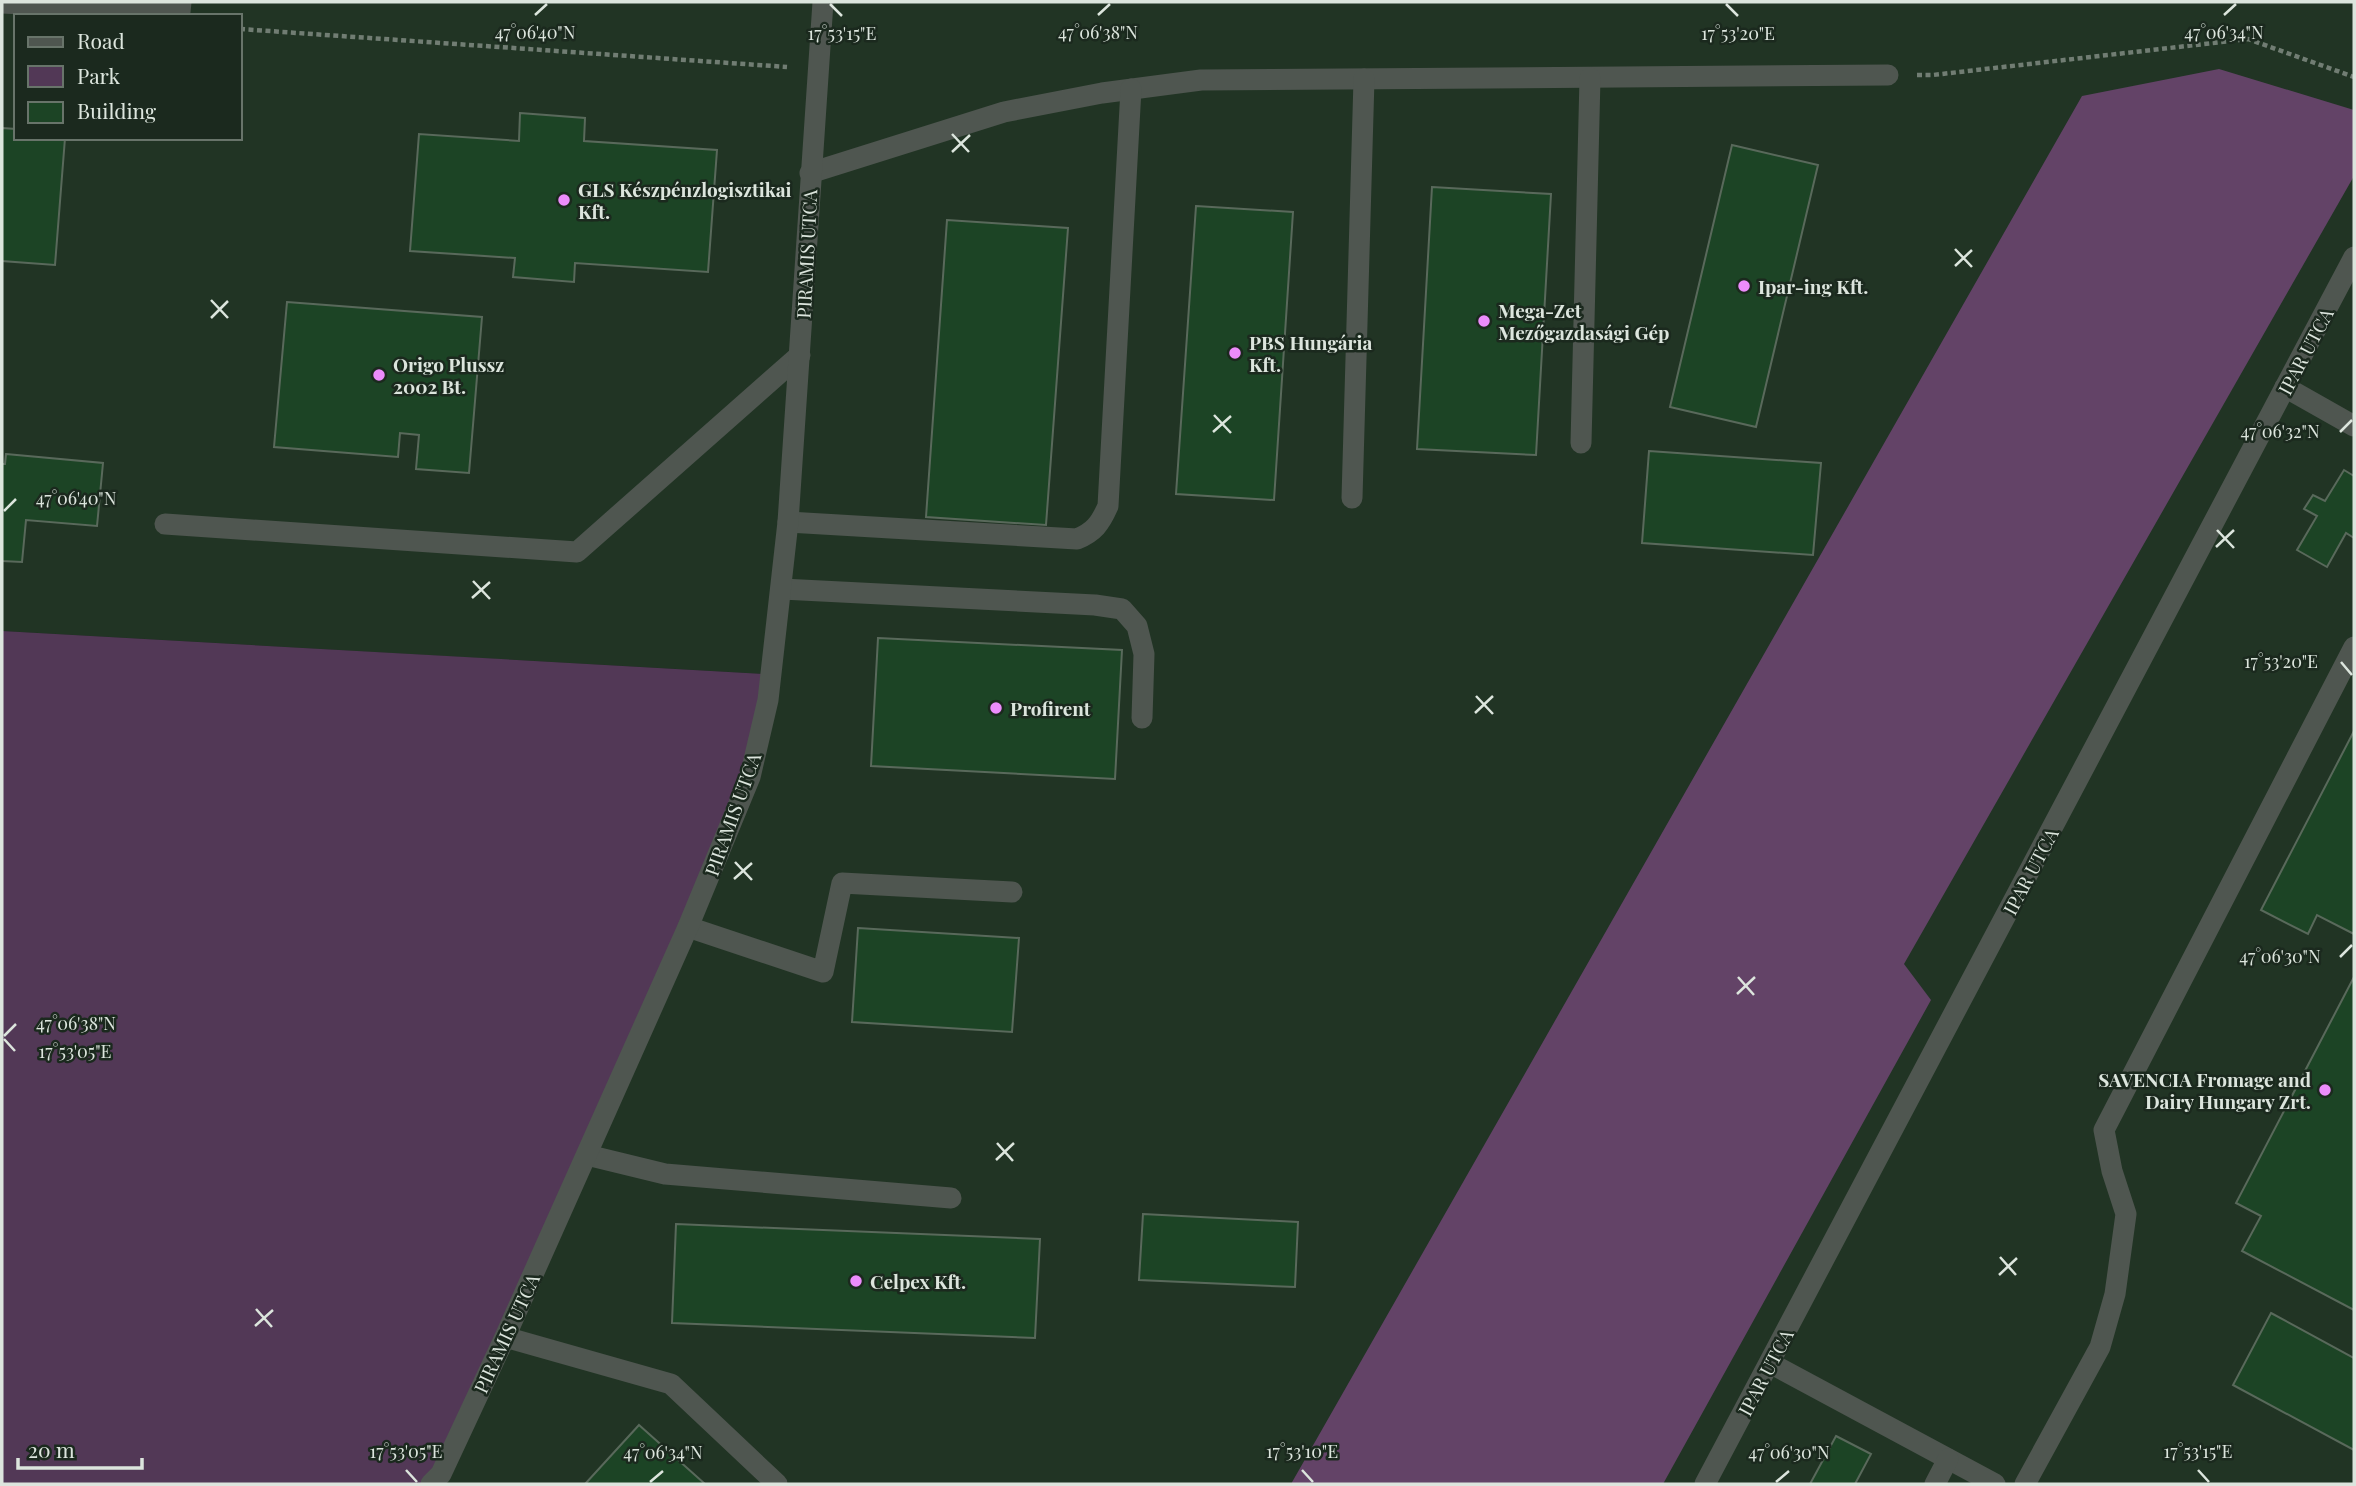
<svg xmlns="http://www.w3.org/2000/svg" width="2356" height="1486" viewBox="0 0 2356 1486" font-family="'Playfair Display',serif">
  <rect width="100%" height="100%" fill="#1b291e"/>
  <path fill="#213424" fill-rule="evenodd" d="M2,2H2354V1484H422L765,674L2,631ZM16,16H240V138H16Z"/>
  <polygon fill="#523856" points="2,631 766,674 746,772 437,1470 422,1484 2,1484"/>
  <polygon fill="#634367" points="2219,69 2354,110 2354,176 1904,964 1931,1000 1663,1484 1291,1484 2082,96"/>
  <g fill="#1c4425" stroke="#59695b" stroke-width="2">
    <polygon points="520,113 585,118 584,141 717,150 708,272 575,263 574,282 513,277 515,258 410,251 419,134 519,141"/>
    <polygon points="2,128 16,129 16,138 65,138 55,265 2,261"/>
    <polygon points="1732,145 1818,165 1756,427 1670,407"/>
    <polygon points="1432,187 1551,194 1536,455 1417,449"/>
    <polygon points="1196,206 1293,212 1274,500 1176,494"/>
    <polygon points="947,220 1068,228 1046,525 926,517"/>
    <polygon points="287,302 482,317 469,473 416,469 419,435 400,433 398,457 274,447"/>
    <polygon points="1649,451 1821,463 1813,555 1642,543"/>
    <polygon points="6,454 103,463 97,526 26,520 22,562 2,561 2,464 5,464"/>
    <polygon points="2344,470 2354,476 2354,538 2346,533 2327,567 2297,550 2317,516 2304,509 2313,495 2325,501"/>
    <polygon points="878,638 1122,650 1115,779 871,766"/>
    <polygon points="2354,731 2354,934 2317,915 2308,934 2261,910"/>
    <polygon points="858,928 1019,938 1012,1032 852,1022"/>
    <polygon points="2354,977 2354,1310 2242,1251 2261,1216 2236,1203"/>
    <polygon points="1143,1214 1298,1222 1295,1287 1139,1280"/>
    <polygon points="676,1224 1040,1239 1035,1338 672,1323"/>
    <polygon points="2271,1313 2354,1358 2354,1450 2233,1385"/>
    <polygon points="639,1425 705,1484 585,1484"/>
    <polygon points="1836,1436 1871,1454 1855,1484 1810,1484"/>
  </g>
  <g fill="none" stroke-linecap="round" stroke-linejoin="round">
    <g stroke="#717d73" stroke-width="4.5" stroke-dasharray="5 3.5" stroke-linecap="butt">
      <polyline points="240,29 787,67"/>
      <polyline points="1917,75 1933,75 2248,39 2354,77"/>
    </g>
    <g stroke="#4f5650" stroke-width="21">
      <polyline points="2,3 180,12 181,2"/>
      <polyline points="810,173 1004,112 1102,93 1201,80 1888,75"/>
      <polyline points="2285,387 2354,426"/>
      <polyline points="1581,443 1590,78"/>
      <polyline points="1352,498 1364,79"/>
      <path d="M788,522L1077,539C1094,532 1100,524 1108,506L1131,89"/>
      <polyline points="165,524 577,552 800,355"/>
      <polyline points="782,589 1095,605 1122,609 1137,626 1144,654 1142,718"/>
      <polyline points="688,927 823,972 842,883 1012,892"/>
      <polyline points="587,1155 665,1174 951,1198"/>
      <polyline points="505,1337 671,1384 777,1484"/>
      <polyline points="1770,1363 1995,1484"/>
      <polyline points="1705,1484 2354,257"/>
      <polyline points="1935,1484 1948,1459"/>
      <polyline points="2025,1484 2100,1347 2115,1294 2126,1214 2112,1171 2104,1130 2354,647"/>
    </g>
    <polyline stroke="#4f5650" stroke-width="21" points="431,1484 441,1474 505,1337 688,927 750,777 768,700 788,522 823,2"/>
  </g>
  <path fill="none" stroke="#dce5dd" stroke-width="2.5" d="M830,4L842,16M1726,4L1738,16M535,15L547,4M1098,15L1110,4M2224,15L2236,4M952,134L969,152M952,152L970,135M1955,249L1972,267M1955,266L1972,250M211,300L228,318M211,318L228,301M1214,415L1231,433M1213,432L1231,416M2340,432L2352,420M4,511L16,499M2217,530L2234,548M2216,547L2234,530M473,581L490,599M472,598L490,582M2341,662L2352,675M1476,696L1493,714M1475,713L1493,696M735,862L752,880M734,879L752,863M2340,957L2352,945M1738,977L1754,995M1737,994L1755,977M4,1036L16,1024M4,1039L15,1051M997,1143L1013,1161M996,1160L1014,1143M2000,1257L2016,1275M1999,1275L2017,1258M256,1309L272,1327M255,1326L273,1310M406,1470L417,1482M1302,1470L1313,1482M2198,1470L2209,1482M650,1482L663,1471M1776,1482L1789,1471"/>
  <g fill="#ec8cfb" stroke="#1b291e" stroke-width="2.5">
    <circle cx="564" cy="200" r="7"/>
    <circle cx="1744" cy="286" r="7"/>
    <circle cx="1484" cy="321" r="7"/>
    <circle cx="1235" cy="353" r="7"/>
    <circle cx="379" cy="375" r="7"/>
    <circle cx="996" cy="708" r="7"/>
    <circle cx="2325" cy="1090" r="7"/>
    <circle cx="856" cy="1281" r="7"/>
  </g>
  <g text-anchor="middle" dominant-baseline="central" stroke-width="5" stroke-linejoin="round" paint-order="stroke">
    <g font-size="19" font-weight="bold" fill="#dce5dd" stroke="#1b291e" text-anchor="start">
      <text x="578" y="189">GLS Készpénzlogisztikai<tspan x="578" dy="22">Kft.</tspan></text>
      <text x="1758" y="286">Ipar-ing Kft.</text>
      <text x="1498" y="310">Mega-Zet<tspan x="1498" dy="22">Mezőgazdasági Gép</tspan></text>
      <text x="1249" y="342">PBS Hungária<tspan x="1249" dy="22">Kft.</tspan></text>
      <text x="393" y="364">Origo Plussz<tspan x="393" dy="22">2002 Bt.</tspan></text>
      <text x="1010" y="708">Profirent</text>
      <text x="2311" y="1079" text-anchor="end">SAVENCIA Fromage and<tspan x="2311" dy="22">Dairy Hungary Zrt.</tspan></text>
      <text x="870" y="1281">Celpex Kft.</text>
    </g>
    <g font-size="19" fill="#dce5dd" stroke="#1b291e">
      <text transform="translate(806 254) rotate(-87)">PIRAMIS UTCA</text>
      <text transform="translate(2305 351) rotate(-62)">IPAR UTCA</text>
      <text transform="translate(732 814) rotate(-70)">PIRAMIS UTCA</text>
      <text transform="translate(2030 871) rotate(-62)">IPAR UTCA</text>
      <text transform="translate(506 1333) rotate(-65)">PIRAMIS UTCA</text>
      <text transform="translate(1765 1372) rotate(-62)">IPAR UTCA</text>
    </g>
  </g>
  <g font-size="18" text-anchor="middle" fill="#dce5dd" stroke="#1b291e" stroke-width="5" stroke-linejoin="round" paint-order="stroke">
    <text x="535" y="39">47°06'40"N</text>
    <text x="1098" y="39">47°06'38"N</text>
    <text x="2224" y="39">47°06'34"N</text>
    <text x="842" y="40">17°53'15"E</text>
    <text x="1738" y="40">17°53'20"E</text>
    <text x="2280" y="438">47°06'32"N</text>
    <text x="76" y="505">47°06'40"N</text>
    <text x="2281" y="668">17°53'20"E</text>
    <text x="2280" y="963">47°06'30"N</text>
    <text x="76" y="1030">47°06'38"N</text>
    <text x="75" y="1058">17°53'05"E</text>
    <text x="406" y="1458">17°53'05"E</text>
    <text x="1302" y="1458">17°53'10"E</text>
    <text x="2198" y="1458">17°53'15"E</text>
    <text x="663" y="1459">47°06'34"N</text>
    <text x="1789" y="1459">47°06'30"N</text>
  </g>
  <rect width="2356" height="1486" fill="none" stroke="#dce5dd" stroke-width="7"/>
  <rect x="14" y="14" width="228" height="126" fill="#1b291e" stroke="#68746a" stroke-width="2"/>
  <rect x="28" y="37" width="35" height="10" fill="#4f5650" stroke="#68746a" stroke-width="2"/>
  <text x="77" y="49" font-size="21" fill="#dce5dd">Road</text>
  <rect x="28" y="66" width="35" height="21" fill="#523856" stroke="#68746a" stroke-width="2"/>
  <text x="77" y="84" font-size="21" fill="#dce5dd">Park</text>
  <rect x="28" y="102" width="35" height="21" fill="#1c4425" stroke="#68746a" stroke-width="2"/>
  <text x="77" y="119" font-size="21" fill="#dce5dd">Building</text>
  <path d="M18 1458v10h124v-10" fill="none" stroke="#dce5dd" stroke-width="3.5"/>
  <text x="28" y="1458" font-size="21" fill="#dce5dd" stroke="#1b291e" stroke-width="5" paint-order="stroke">20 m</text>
</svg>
